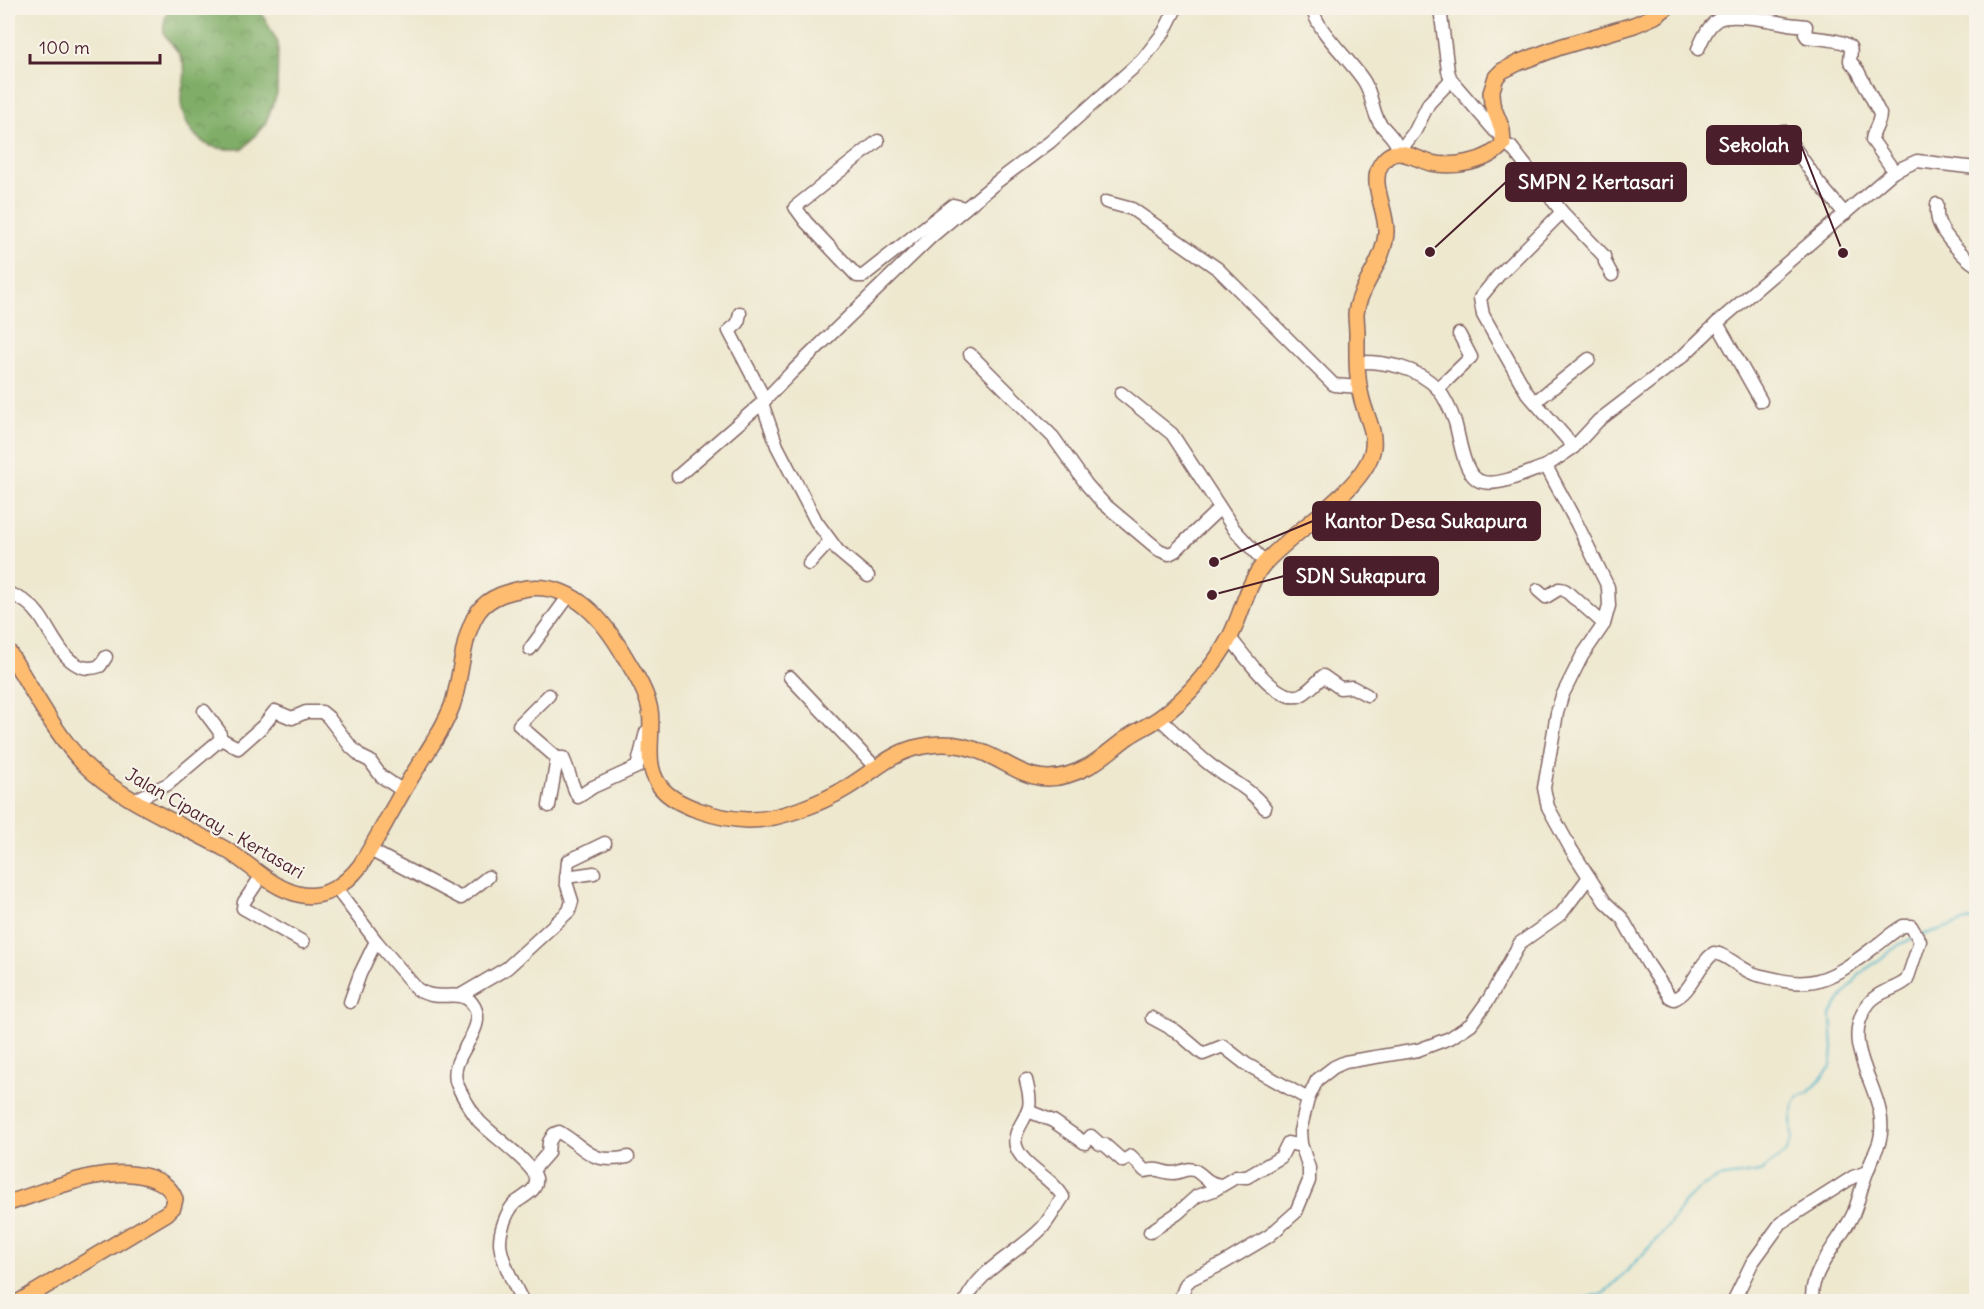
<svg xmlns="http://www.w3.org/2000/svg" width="1984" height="1309" viewBox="0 0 1984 1309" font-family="Delius,sans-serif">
  <defs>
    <pattern id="forest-crowns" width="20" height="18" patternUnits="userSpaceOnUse" patternTransform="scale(1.5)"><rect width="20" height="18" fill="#80ae67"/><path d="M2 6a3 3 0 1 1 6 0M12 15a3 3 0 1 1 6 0" fill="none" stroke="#6b8d55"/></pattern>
  </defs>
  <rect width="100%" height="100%" fill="#f7f3e8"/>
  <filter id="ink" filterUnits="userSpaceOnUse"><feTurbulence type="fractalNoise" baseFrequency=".0167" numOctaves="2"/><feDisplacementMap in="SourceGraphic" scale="12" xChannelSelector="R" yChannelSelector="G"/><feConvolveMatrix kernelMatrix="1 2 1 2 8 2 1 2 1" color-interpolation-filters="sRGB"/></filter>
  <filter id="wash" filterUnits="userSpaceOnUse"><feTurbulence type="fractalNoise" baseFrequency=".008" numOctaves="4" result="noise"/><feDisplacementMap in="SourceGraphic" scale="24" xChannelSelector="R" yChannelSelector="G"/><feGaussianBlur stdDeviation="1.35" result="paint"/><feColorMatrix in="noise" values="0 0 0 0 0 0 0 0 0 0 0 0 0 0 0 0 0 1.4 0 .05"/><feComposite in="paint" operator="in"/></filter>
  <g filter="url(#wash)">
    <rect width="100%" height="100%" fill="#eee8cf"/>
    <path fill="url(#forest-crowns)" stroke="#656649" stroke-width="1.5" d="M169,8H259L278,43L277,94L265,124L243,149C232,149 221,150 211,146C192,139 180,116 181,97C181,84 187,81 184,66C177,37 153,45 169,8Z"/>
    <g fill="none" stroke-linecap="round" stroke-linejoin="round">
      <g stroke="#4bb3ca" stroke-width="2">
        <polyline points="1976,717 1971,734 1976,761"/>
        <polyline points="1922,935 1976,918"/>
        <polyline points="1566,1302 1603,1294 1633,1265 1666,1229 1685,1202 1697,1190 1718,1178 1760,1172 1786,1152 1792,1137 1791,1119 1794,1103 1798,1096 1808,1093 1831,1067 1833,1049 1831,1015 1839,1001 1860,974 1900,944 1914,938"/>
      </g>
    </g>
  </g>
  <g filter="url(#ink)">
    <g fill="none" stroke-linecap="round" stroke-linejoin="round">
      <defs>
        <g id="minor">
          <path d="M1313,8C1314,29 1354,63 1365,83C1372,95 1372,110 1379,122C1387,133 1397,139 1399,153"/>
          <polyline points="1440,8 1448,71 1451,80 1495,131 1503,137"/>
          <path d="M1698,49C1703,38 1708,25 1719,19C1732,13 1774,21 1788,24C1794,25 1800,25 1806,26L1805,34L1807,37C1816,38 1846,40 1850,47C1852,50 1850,57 1850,61L1858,71L1880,114C1880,124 1873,130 1872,140L1894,171"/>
          <polyline points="1783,131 1818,182 1845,214"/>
          <polyline points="878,141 795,207 806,222 857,276 863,276 953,205 965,208"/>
          <polyline points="1503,144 1511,147 1562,212 1604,256 1605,262 1612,275"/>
          <polyline points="1400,153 1402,148 1415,131 1429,103 1451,80"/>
          <polyline points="1106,202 1132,209 1218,269 1334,385 1359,387"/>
          <path d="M1937,204C1937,210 1936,216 1939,223C1944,236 1964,258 1976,265"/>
          <polyline points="1562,212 1498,276 1480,298 1483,315 1527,393 1574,447"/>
          <polyline points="740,313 738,323 729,331 765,400"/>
          <polyline points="1717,323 1761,401"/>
          <polyline points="970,354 1053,437 1087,485 1103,503 1159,550 1169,554 1175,551 1220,508"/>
          <path d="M1356,362C1384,361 1418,367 1438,389C1445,398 1451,411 1455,422C1460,438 1463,478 1483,482C1501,486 1528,472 1546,466L1577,524L1608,587L1609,606L1604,624L1582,656L1562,696L1557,713L1544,788L1548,807L1571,849L1605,902L1622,918L1648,964L1670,997L1674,999C1693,991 1697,965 1714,953C1728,954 1742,972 1758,975C1775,979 1792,984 1808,982C1831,980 1855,962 1873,948C1883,941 1892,932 1903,926H1911L1920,941L1907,980C1896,990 1879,990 1869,1003C1833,1049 1894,1094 1879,1143C1875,1153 1871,1162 1867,1172C1862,1185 1859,1199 1854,1212C1844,1237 1806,1274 1813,1302"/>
          <polyline points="1438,389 1471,357 1459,334"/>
          <polyline points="1121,393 1172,434 1234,529 1265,563"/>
          <polyline points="1536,401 1589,359"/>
          <polyline points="1546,466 1574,447 1598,421 1683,356 1717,323 1893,172 1917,161 1976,168"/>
          <polyline points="678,476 762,403"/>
          <polyline points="809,564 830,541"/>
          <polyline points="868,576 838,551 816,521 777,446 762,403 791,373 931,237 998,181 1050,142 1143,59 1164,32 1176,8"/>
          <path d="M1538,590L1546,597L1559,589C1567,588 1570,597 1577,600L1604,624"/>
          <path d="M8,593C20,597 31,604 39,615C53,633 67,678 100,666L106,657"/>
          <path d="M1230,638C1244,654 1277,705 1301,695C1309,691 1317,682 1323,676L1340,688L1352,687L1367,695"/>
          <polyline points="530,649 568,597"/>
          <polyline points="790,677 876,768"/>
          <polyline points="549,695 519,725 557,758"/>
          <path d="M1159,718C1176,733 1191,750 1209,764C1228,779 1250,788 1265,808"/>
          <polyline points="221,739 238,748 263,726 275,711 292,718 306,712 322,712 328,717 351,747 362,757 370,761 381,776 403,791"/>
          <polyline points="135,800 168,784 221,739 219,731 204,711"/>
          <path d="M549,806L557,758H563C569,770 571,784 578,797L593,787L637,767L646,732"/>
          <polyline points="370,850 461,898 488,877"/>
          <polyline points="262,875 244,902 243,908 303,942"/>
          <polyline points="566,877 594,873"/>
          <path d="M336,888L376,941L417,989C438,1004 460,987 472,1003C492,1030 446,1055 457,1084C462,1096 471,1110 478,1120C490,1134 533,1163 536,1178C538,1192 523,1196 514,1204C506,1213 500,1231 500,1242C500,1258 515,1287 523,1302"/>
          <polyline points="461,995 507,968 569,911 572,901 566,882 568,861 605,843"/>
          <polyline points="350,1002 360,974 376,941"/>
          <polyline points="1152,1018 1176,1031 1203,1054 1223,1046 1246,1064 1308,1099"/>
          <path d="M1028,1111L1053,1121L1085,1143L1091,1136L1100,1144L1105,1145L1123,1161L1131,1156L1145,1171C1160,1167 1161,1173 1173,1173C1181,1173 1188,1166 1196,1171C1207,1178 1205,1182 1220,1185"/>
          <path d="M533,1170L548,1153L549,1142L554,1134L559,1132C588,1149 590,1165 628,1157"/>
          <polyline points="1150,1232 1178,1213 1197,1196 1214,1190 1236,1177 1247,1177 1281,1157 1288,1143 1301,1146"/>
          <path d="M965,1302C982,1266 1016,1255 1042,1228C1050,1219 1056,1207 1063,1197C1053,1178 1022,1166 1016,1146C1012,1132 1026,1120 1029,1107C1031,1098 1028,1089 1026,1080"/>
          <polyline points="1179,1302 1186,1284 1191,1279 1222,1264 1269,1236 1296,1212 1309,1181 1309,1168 1301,1144 1300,1131 1308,1099 1317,1080 1334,1067 1345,1062 1418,1050 1450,1038 1471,1024 1489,999 1520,943 1561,914 1589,877"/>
          <polyline points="1733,1302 1752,1263 1781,1223 1853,1177 1867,1172"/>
        </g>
        <g id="major">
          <path d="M8,651C31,687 55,734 84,764C120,800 181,824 225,849C249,863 270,887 298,894C323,901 346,884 360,866C378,838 392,809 409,781C423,757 442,733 452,706C462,678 461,637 478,612C489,596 510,591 528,588C575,583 605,622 625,657C635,674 646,690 650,710C654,735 643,762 659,785C674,807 721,819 747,820C777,821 822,803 848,787C870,774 889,755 914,748C930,744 946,742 962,746C1014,757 1029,798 1089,766C1103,758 1114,747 1128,737C1138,730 1150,725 1161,717C1186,699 1216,664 1230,637C1242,614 1246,587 1262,566C1288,534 1368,488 1373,447C1375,430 1366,416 1362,400C1356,378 1357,356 1357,333C1357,329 1356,318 1356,314C1359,286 1385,262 1386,232C1387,211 1370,184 1380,166C1394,141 1413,159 1431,163C1454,168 1488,162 1503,144L1502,129L1492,104L1491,93L1496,77L1502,71L1520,62L1560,47L1634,25L1655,16L1666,8"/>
          <path d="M8,1203C52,1190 100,1164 148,1177C161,1181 170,1186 175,1199L173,1207L167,1213L19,1302"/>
        </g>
      </defs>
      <use href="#minor" stroke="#836564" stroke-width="15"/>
      <use href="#major" stroke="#836564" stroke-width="18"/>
      <use href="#minor" stroke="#fff" stroke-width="12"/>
      <use href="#major" stroke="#febc70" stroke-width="15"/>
    </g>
  </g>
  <g text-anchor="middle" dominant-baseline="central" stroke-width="4.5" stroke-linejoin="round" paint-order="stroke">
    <g font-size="18" fill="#4a1f2b" stroke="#f7f3e8">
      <text transform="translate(215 823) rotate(30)">Jalan Ciparay - Kertasari</text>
    </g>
  </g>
  <path fill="none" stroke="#4a1f2b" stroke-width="2" d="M1843 253L1801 145M1430 252L1506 182M1214 562L1313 521M1212 595L1284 576"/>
  <g fill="#4a1f2b" stroke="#f7f3e8" stroke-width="2">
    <circle cx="1843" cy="253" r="6"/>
    <circle cx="1430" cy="252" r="6"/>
    <circle cx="1214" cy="562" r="6"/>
    <circle cx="1212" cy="595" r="6"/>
  </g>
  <g fill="#4a1f2b" stroke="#4a1f2b" stroke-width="2">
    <rect x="1707" y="126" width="94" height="38" rx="6"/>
    <rect x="1506" y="163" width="180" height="38" rx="6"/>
    <rect x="1313" y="502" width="227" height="38" rx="6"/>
    <rect x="1284" y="557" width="154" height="38" rx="6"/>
  </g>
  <g font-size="20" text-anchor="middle" font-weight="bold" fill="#fff">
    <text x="1754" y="152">Sekolah</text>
    <text x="1596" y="189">SMPN 2 Kertasari</text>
    <text x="1426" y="528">Kantor Desa Sukapura</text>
    <text x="1361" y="583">SDN Sukapura</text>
  </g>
  <rect width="1984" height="1309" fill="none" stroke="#f7f3e8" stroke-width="30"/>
  <path d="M30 54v9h130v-9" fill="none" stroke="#4a1f2b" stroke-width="3"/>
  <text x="39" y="54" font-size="18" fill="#4a1f2b" stroke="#f7f3e8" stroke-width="4.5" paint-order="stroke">100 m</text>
</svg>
